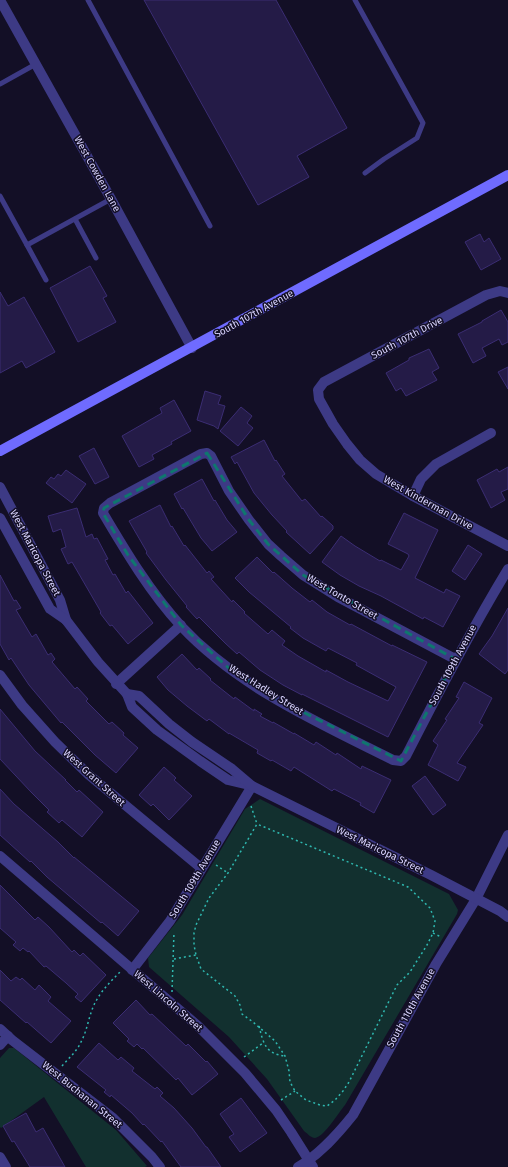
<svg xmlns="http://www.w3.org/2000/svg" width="508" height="1167" viewBox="0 0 508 1167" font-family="'Fira Sans',sans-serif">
  <rect width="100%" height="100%" fill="#130f26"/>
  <g fill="#12302f">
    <path d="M260,799L449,894L458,910L457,914L345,1105C339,1112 324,1137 315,1138C311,1138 308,1134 304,1131L267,1079L229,1037L149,967L148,958L182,915L245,809Z"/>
    <polygon points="9,1048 14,1048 116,1130 147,1166 145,1167 86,1167 44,1097 1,1128 0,1127 0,1058"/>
  </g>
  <g fill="#241b47" stroke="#3b2d73">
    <polygon points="144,0 276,0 347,128 297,156 309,177 258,205"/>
    <polygon points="480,234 484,242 489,238 501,259 481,270 465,242"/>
    <polygon points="90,266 107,296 103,298 116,322 78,342 50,288"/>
    <polygon points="0,292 8,306 24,297 55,352 26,368 22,361 0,373"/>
    <polygon points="501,310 508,322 508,342 502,345 499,339 482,348 486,356 473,363 458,334 482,322 482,321"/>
    <polygon points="429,349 439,368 432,372 437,380 406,396 401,388 396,391 386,373 409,360 409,358"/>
    <polygon points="508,367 508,389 498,372"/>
    <polygon points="205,391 221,396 218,404 225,406 218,429 214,426 197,420"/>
    <polygon points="174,400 191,431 171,442 172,444 152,455 154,459 139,467 122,436 162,413 160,408"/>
    <polygon points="241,407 252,416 247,423 253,428 238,446 220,431"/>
    <polygon points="264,440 275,461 276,460 285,474 282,476 302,501 305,499 321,517 322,516 333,526 333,529 310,554 286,532 287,531 272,515 254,493 237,462 235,464 231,457"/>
    <polygon points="94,448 109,477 95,484 79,456"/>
    <polygon points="508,467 508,489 501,492 505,500 491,508 477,480 497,469 499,472"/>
    <polygon points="66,470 86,484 72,503 46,483 51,477 54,479 58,474 61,476"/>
    <polygon points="202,479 214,501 215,500 227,520 237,532 212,551 201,538 183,508 182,509 174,494"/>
    <polygon points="160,505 171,527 172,526 184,546 185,545 207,573 209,571 214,577 211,579 232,602 233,600 245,612 244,613 268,634 272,630 285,641 282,645 298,656 326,672 326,670 348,682 388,701 396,687 356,665 357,663 328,648 326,651 303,638 290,628 291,627 249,592 235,578 257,557 273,573 274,572 292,588 310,602 312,600 327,612 350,625 351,624 392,646 392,645 427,662 388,737 302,694 302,695 283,685 260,670 239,652 237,654 225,643 199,617 197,619 186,607 187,606 166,580 146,553 147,552 129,521"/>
    <polygon points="77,508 86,537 92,534 94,539 97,538 108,559 105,560 113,575 115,574 126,593 128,591 153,623 128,644 112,625 110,626 100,613 101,612 72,562 68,564 61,549 66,547 61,529 53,532 48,516"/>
    <polygon points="404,513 438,530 415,578 444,593 446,589 460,596 443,627 424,617 423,619 381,596 359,586 340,575 322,562 341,536 355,546 380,561 381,560 401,570 409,556 408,554 388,544"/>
    <polygon points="468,545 482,554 465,580 452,571"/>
    <polygon points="0,575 14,601 16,600 21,608 16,610 32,637 36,634 48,655 51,653 55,659 52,662 75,689 77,687 88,699 86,701 109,724 112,722 124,733 123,735 138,748 116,773 95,755 62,722 61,723 29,685 11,658 9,660 0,644"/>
    <polygon points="508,608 508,670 505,674 479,654 492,636"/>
    <polygon points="182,654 197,670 199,668 211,679 210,680 234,699 235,697 254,711 254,709 262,714 260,716 273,723 273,722 294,734 294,733 314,745 316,742 336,755 337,753 361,769 362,766 391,780 374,813 360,805 361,803 334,789 332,791 294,767 291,771 272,760 271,761 257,753 258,750 229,733 229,734 209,719 207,721 187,706 168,690 157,677"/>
    <polygon points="464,682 492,698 479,723 483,725 457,763 466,767 458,781 428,765 438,745 433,741 447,720 445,719 459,698 456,697"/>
    <polygon points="0,709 35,751 66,780 65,780 77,792 79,790 103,812 82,837 62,820 59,823 47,812 49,810 31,792 0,759"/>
    <polygon points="164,767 176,778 174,780 192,796 169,820 153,804 151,806 139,795"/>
    <polygon points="425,776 446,805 433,815 412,786"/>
    <polygon points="0,789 14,804 58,842 74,858 74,857 139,911 118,936 102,922 101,923 47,877 31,861 30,862 0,835"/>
    <polygon points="0,885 35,920 38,917 49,927 72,952 74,950 80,956 83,953 106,975 81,1002 75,997 78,994 66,983 46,966 44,967 29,951 28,952 23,948 20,951 13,945 16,942 0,928"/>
    <polygon points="0,970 11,981 16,977 20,980 22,978 35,990 39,985 51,997 48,1001 71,1021 51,1043 27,1022 26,1023 0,1000"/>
    <polygon points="136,1000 150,1015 152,1014 186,1046 188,1044 206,1062 207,1061 218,1074 192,1095 178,1078 176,1080 143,1048 142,1049 137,1044 134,1047 127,1041 129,1039 113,1023"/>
    <polygon points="99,1043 118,1060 121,1057 134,1068 132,1071 155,1089 157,1087 163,1093 160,1096 174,1108 192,1128 206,1147 207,1147 221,1167 181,1167 162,1141 161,1142 144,1124 143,1125 132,1113 111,1095 110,1097 104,1092 106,1090 77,1067"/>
    <polygon points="241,1098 267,1133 240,1152 229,1137 234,1134 220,1114"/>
    <polygon points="26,1113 36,1132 43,1128 65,1167 30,1167 14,1141 12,1142 3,1126"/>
  </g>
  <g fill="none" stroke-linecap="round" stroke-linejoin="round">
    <g stroke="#2fb8b0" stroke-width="1.5" stroke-dasharray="2 3" stroke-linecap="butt">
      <polyline points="251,806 257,824 228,873 209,898 196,925 194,933 194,945 196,955 201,969 235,996 240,1005 242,1014 253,1022 275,1041 285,1056 289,1071 290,1082 295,1091 306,1100 320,1105 327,1106 335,1100 343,1091 349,1082 397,985 410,972 427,945 433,933 435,921 430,908 408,887 257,824"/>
      <polyline points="216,865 228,873"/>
      <polyline points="433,933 441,937"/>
      <polyline points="174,959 196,955"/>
      <polyline points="172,992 174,932"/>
      <path d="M259,1026C263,1042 265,1054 285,1056"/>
      <polyline points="244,1057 263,1043"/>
      <path d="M62,1066C69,1058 77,1051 81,1042C88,1029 89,1013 96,1001C102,990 111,981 120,972"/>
      <polyline points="281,1100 295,1091"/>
    </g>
    <g stroke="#3d3a85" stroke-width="5">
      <polyline points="88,0 210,226"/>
      <polyline points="355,0 423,123 417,138 384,159 365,173"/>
      <polyline points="0,84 36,64"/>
      <polyline points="0,196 27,245 111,199"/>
      <polyline points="75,219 96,258"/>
      <polyline points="27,245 46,280"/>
    </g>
    <g stroke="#3d3a85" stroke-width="10">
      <polyline points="0,0 111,199 192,348"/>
      <polyline points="508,293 500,291 486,295 324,382 318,390 319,399 333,424 347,444 360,460 376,474 413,496 508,546"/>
      <polyline points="413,496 421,479 436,464 491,433"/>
      <path d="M455,659L338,597L303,575L281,556L268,544L249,520L229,491L211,456L207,453L201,454L110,503L104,508L103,513C126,552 150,592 181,626C238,687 319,723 393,760L401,761L406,756C438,693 471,630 508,569"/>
      <polyline points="0,675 22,705 55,742 89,775 201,868"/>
      <polyline points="116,684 181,625"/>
      <polyline points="0,856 198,1026 245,1073 276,1110 291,1132 313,1167"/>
      <polyline points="132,970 170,921 252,786"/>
      <polyline points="0,1029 12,1040 113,1118 152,1157 160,1167"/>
      <polyline points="0,1045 8,1036"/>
      <polyline points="0,1157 6,1167"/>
      <path d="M298,1167C320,1154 337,1135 353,1115L436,964L476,899L508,835"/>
    </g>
    <g stroke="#3d3a85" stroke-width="10">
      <polyline points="0,487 60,600 66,620"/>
      <polyline points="0,518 50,609 66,620 98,662 127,694 132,707 157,730 200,761 228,780 249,785"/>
      <polyline points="127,694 139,696 169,724 192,742 232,769 252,786 431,875 500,911 508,917"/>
    </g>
    <polyline stroke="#6f6bff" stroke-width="10" points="0,451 508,175"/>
  </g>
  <path fill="none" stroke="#0f766e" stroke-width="3" stroke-dasharray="8 5" stroke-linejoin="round" d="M207,453L249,520L268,544L303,575L455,659L401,761L279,700L232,671L181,625L128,555L103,513L104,508Z"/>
  <g text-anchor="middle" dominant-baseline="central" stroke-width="3" stroke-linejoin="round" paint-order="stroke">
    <g font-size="10" fill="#d9d4ff" stroke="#130f26">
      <text transform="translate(97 174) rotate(61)">West Cowden Lane</text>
      <text transform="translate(254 314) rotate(-29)">South 107th Avenue</text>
      <text transform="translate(407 338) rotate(-28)">South 107th Drive</text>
      <text transform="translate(428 503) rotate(29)">West Kinderman Drive</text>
      <text transform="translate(35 553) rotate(62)">West Maricopa Street</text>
      <text transform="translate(342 597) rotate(30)">West Tonto Street</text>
      <text transform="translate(453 665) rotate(-62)">South 109th Avenue</text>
      <text transform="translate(266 690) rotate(32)">West Hadley Street</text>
      <text transform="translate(94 778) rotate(42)">West Grant Street</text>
      <text transform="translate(380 850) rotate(26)">West Maricopa Street</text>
      <text transform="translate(195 879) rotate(-59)">South 109th Avenue</text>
      <text transform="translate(168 1001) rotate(41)">West Lincoln Street</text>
      <text transform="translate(411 1008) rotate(-61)">South 110th Avenue</text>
      <text transform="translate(82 1095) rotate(39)">West Buchanan Street</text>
    </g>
  </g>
</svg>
